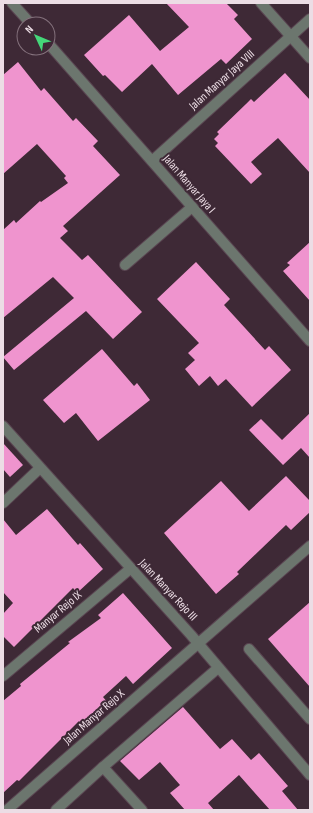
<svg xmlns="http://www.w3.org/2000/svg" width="313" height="813" viewBox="0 0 313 813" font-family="'Sofia Sans Condensed',sans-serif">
  <rect width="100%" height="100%" fill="#3e2936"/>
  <g fill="#ef94ce">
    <polygon points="166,3 226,3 238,15 234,19 252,39 226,64 221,59 178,95 152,64 122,92 105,75 103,76 84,55 129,15 160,51 189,27"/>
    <polygon points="18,62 41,91 44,88 73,121 76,118 98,141 93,146 120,175 63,226 68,231 60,238 82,260 88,255 142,312 113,339 86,311 14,370 3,357 74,298 53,277 3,318 3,230 14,220 16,223 40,201 41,202 68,183 64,178 66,176 37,144 3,174 3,75"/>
    <polygon points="285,73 310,100 310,173 278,138 251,162 262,174 251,184 215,146 218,143 214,139 219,134 217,132 246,104 251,99 254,102"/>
    <polygon points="310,242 310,301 283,271 290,265 287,263"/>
    <polygon points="196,262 230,299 224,305 265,350 269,346 291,370 252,407 226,379 218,386 210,376 199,386 185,369 195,360 188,353 199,343 157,299"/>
    <polygon points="102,349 134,386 137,383 150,400 98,441 76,413 64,423 43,400"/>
    <polygon points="310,413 310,458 301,448 283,465 249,430 261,419 282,440"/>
    <polygon points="3,443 23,465 10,477 3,469"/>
    <polygon points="286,476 310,501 310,512 291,530 286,525 237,572 239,574 216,594 164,533 221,481 249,511"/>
    <polygon points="47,509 78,545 80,543 103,569 77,593 73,588 14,647 3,636 3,614 13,603 3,592 3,519 16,535"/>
    <polygon points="123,593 172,648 133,684 126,676 103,697 108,703 84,727 79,721 19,781 17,780 3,793 3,701 21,686 20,684 70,643 68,642 101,618 98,615"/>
    <polygon points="310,602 310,687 268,639"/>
    <polygon points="183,707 220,749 232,739 251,760 259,753 288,786 282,791 298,810 270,810 239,775 208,803 214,810 185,810 170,793 180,785 160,762 139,780 120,761"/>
  </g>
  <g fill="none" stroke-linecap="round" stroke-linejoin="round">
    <defs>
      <g id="minor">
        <polyline points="12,3 31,24"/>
        <polyline points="261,3 310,58"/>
        <polyline points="48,43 310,341"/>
        <polyline points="152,161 310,19"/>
        <polyline points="125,265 192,207"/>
        <polyline points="3,426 191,635 310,775"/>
        <polyline points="3,503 40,468"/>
        <polyline points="249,649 310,719"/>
        <polyline points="3,676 130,569"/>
        <polyline points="103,767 218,668"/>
        <polyline points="7,810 310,546"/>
        <polyline points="56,810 103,767 142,810"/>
      </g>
    </defs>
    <use href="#minor" stroke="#5a4652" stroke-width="12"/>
    <use href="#minor" stroke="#6c766e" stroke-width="10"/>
  </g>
  <g text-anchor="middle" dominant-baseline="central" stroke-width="4" stroke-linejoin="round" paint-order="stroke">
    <g font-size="12" fill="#ecdde5" stroke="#3e2936">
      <text transform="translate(222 80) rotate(-42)">Jalan Manyar Jaya VIII</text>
      <text transform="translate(189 184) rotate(49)">Jalan Manyar Jaya I</text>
      <text transform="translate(168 590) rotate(47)">Jalan Manyar Rejo III</text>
      <text transform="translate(58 612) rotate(-40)">Manyar Rejo IX</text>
      <text transform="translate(94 717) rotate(-41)">Jalan Manyar Rejo X</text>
    </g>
  </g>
  <rect width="313" height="813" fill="none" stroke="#ecdde5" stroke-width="8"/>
  <g transform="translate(36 36) rotate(314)"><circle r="19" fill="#3e2936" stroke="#84717c"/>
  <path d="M0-3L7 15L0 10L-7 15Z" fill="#45d77a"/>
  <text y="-6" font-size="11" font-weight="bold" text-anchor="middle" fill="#ecdde5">N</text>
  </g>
</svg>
